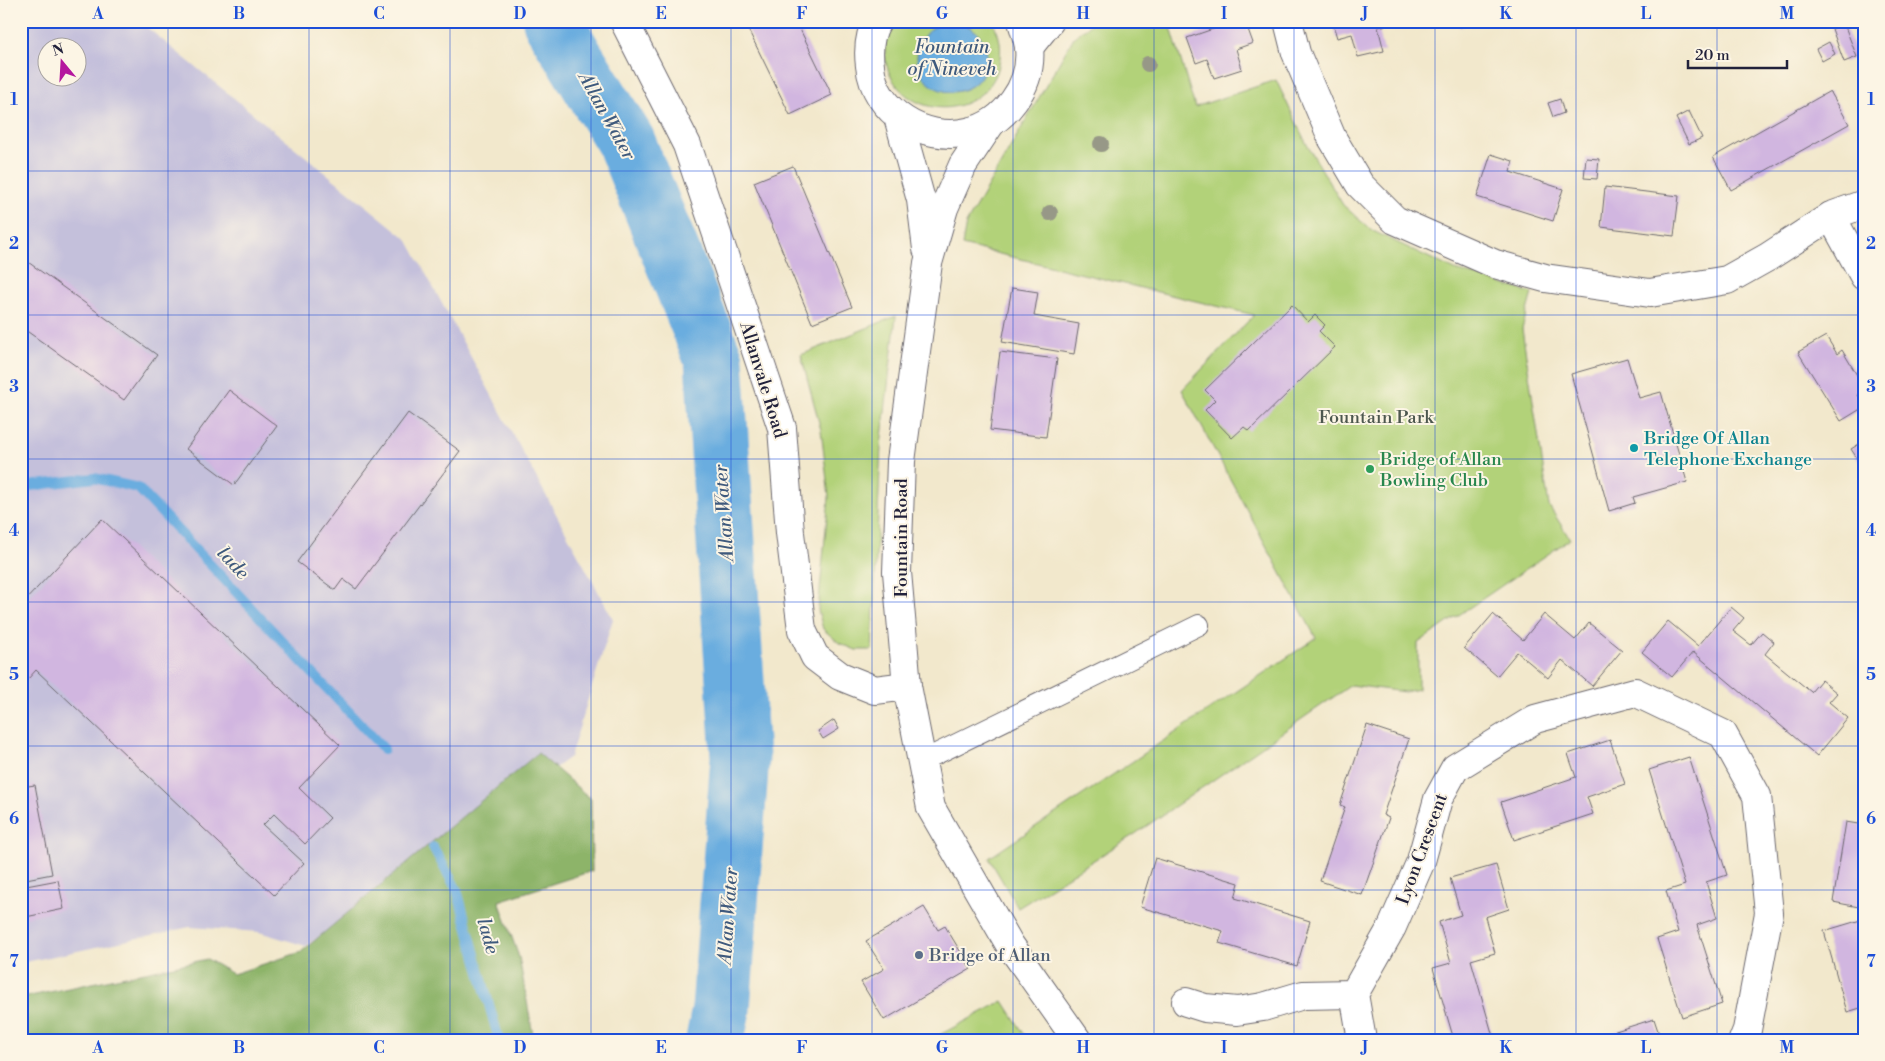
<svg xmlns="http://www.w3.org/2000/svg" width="1885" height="1061" viewBox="0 0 1885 1061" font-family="'Libre Bodoni',serif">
  <rect width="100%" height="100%" fill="#fcf5e5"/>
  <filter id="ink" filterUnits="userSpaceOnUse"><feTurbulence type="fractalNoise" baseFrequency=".02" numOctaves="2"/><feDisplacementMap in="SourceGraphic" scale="10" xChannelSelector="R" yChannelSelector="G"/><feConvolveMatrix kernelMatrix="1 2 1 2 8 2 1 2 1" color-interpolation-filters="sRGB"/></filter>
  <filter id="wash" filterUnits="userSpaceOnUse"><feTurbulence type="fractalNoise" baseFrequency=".0096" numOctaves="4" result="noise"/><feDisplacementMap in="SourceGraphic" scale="20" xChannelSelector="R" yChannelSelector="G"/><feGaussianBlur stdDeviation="1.12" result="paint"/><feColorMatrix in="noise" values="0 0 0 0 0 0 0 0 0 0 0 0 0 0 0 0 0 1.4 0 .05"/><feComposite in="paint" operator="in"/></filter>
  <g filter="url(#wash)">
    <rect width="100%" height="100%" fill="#f2e8cc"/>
    <path fill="#c4c0db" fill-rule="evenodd" d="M21,21H139L407,239L613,619L570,757L306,946L259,932L190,927L21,963ZM48,48H78V78H48Z"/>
    <g fill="#b2d279" stroke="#6a7a5a">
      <path d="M893,21H992C1001,36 1002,49 999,65C997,76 990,87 981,94C939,128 876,95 886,39C888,33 891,27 893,21Z"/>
      <polygon points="1095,21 1169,21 1195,107 1276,80 1306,143 1343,205 1371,230 1455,270 1532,293 1522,329 1549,506 1570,539 1418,643 1418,689 1405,692 1351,685 1135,834 1018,908 989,858 1316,638 1182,390 1254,315 962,245 966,224 1074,37"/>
      <polygon points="896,316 881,446 872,650 856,650 839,643 823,629 818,610 829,497 821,430 801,355"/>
      <polygon points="1003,1001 1028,1040 930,1040"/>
    </g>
    <polygon fill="#8db469" stroke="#586b52" points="538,753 591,799 592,871 499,901 519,957 534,1040 21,1040 21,998 207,959 233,974 301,952"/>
    <g fill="#6aaddf" stroke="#46688d">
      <circle cx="952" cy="57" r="35"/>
      <polygon points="721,1009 723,1040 713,1040"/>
    </g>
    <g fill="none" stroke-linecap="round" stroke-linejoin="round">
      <g stroke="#6aaddf" stroke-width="10">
        <polyline points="21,487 94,478 138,488 384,749"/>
        <polyline points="433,847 457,890 499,1040"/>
      </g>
      <polyline stroke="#6aaddf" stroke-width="59" points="552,21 626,142 714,360 740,757 721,1009 715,1040"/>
    </g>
    <g id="blocks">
      <g fill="#d1b6e0">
        <polygon points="744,21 796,21 832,95 790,115"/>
        <polygon points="1236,21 1245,21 1253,43 1236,49 1242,69 1214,78 1207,59 1196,63 1187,38"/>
        <polygon points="1332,21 1390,21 1391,24 1378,27 1384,51 1358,57 1352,34 1337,38"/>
        <polygon points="1458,21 1476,21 1476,22 1460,27"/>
        <polygon points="1844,24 1857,57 1844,62 1832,29"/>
        <polygon points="1829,42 1835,54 1822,61 1816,49"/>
        <polygon points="1830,91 1849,124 1731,190 1713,157"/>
        <polygon points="1560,99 1564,113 1553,117 1548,103"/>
        <polygon points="1689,111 1702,138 1689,144 1676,118"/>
        <polygon points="1491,154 1513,161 1510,172 1563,189 1553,221 1477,197"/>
        <polygon points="1586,158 1599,159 1597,179 1584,178"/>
        <polygon points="793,166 852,307 812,323 754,182"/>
        <polygon points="1605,187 1679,196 1674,236 1601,227"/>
        <polygon points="21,257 157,355 124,400 21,327"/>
        <polygon points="1012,288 1038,292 1034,316 1079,324 1074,354 1002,342"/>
        <polygon points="1292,305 1308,322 1315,315 1325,325 1319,331 1335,347 1249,431 1244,427 1232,438 1205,410 1215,400 1205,390"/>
        <polygon points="1826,336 1837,354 1842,350 1864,387 1864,392 1858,395 1864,404 1864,407 1841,421 1798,352"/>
        <polygon points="1000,352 1057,359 1046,437 990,430"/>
        <polygon points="1627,358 1639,398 1661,392 1687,482 1633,497 1635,503 1609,511 1571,374"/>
        <polygon points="229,390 277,426 234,485 186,449"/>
        <polygon points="408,413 460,451 356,589 343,579 335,590 297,562"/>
        <polygon points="1864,441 1864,469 1851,449"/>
        <polygon points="102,519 340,745 299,788 330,818 305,844 274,814 263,825 304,863 274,895 36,670 28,679 21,673 21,605"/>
        <polygon points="1731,607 1744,618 1733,631 1751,645 1762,632 1774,642 1765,654 1811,692 1821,680 1837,693 1829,702 1848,718 1817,756 1693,652 1672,677 1642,652 1668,621 1698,646"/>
        <polygon points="1493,614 1523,640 1544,614 1575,640 1589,623 1622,650 1592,686 1562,660 1548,678 1517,652 1497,676 1464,648"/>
        <polygon points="834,720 839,729 823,739 818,731"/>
        <polygon points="1367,725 1409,739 1383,815 1389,818 1362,895 1320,881 1345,807 1340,805"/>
        <polygon points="1610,740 1625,784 1587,797 1593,814 1514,840 1501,802 1576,777 1568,754"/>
        <polygon points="1689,757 1727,875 1706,882 1717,918 1697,925 1722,1004 1682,1017 1657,939 1678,932 1666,891 1685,885 1649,770"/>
        <polygon points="35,785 52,874 21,880 21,787"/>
        <polygon points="1846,822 1864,825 1864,908 1833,902"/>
        <polygon points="1155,858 1239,883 1235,898 1310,921 1297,966 1219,943 1223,931 1140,907"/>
        <polygon points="1496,865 1509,909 1485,917 1495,953 1471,960 1494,1040 1454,1040 1433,968 1451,963 1439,922 1461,915 1450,878"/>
        <polygon points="58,880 64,909 21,918 21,887"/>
        <polygon points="924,907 938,930 945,926 971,969 884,1020 861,982 884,969 866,941"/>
        <polygon points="1864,919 1864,1007 1847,1012 1824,931"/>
        <polygon points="1654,1019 1661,1040 1590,1040 1590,1039"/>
      </g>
    </g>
  </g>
  <g filter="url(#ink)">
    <use href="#blocks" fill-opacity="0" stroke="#6b676e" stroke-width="1"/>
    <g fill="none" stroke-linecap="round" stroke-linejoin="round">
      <defs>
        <polyline id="lane" points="922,761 1199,625"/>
        <g id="street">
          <polyline points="624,21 687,145 782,428 790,533 802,630 815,657 840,676 875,690 907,686"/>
          <polyline points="1288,21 1296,53 1332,138 1360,185 1395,220 1495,264 1545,278 1650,293 1727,280 1768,257 1831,216 1864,204"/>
          <polyline points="1029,47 1050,21"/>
          <polyline points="1831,216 1864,276"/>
          <polyline points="1186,1002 1205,1008 1237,1011 1263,1007 1303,995 1354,994"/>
          <polyline points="1362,1040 1354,994 1392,927 1421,861 1438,799 1455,768 1535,719 1635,692 1723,734 1757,796 1769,913 1747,1030 1743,1040"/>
        </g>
        <g id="secondary">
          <path d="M877,21C869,35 868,51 870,66C875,112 923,142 968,132C1005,124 1033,85 1029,47C1028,39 1024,30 1022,21"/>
          <polyline points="898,117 921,200 927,249"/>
          <polyline points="991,123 963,165 944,208 928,263 901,461 897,572 907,686 931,808 1010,945 1077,1040"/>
        </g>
      </defs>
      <use href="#lane" stroke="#6b676e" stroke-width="22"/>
      <use href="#street" stroke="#6b676e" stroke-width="30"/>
      <use href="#secondary" stroke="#6b676e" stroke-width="30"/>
      <use href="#lane" stroke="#fff" stroke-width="20"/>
      <use href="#street" stroke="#fff" stroke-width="28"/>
      <use href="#secondary" stroke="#fff" stroke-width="28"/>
    </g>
    <g fill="#979887">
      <circle cx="1148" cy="64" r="8"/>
      <circle cx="1101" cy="144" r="8"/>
      <circle cx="1050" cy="213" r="8"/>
    </g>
  </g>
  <path fill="none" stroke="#1d4ed8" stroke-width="1" stroke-opacity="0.55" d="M168,21V1040M309,21V1040M450,21V1040M591,21V1040M731,21V1040M872,21V1040M1013,21V1040M1154,21V1040M1294,21V1040M1435,21V1040M1576,21V1040M1717,21V1040M21,171H1864M21,315H1864M21,459H1864M21,602H1864M21,746H1864M21,890H1864"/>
  <circle fill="#0f9aa8" stroke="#fcf5e5" stroke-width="2" cx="1634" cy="448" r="5"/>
  <circle fill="#2e9e5b" stroke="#fcf5e5" stroke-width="2" cx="1370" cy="469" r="5"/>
  <circle fill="#5c6f8a" stroke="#fcf5e5" stroke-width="2" cx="919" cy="955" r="5"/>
  <g text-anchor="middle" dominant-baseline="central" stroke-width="4" stroke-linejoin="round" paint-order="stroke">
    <g font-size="18" fill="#22223b" stroke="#fcf5e5">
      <text transform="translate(763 380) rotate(73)">Allanvale Road</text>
      <text transform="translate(901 538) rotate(-90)">Fountain Road</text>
      <text transform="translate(1422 849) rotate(-70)">Lyon Crescent</text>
    </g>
    <g font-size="18" fill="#4d574e" stroke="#fcf5e5">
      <text x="1376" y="417">Fountain Park</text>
    </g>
    <g font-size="18" fill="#0d838f" stroke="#fcf5e5" text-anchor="start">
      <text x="1644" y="438">Bridge Of Allan<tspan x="1644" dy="21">Telephone Exchange</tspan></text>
    </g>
    <g font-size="18" fill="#27864d" stroke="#fcf5e5" text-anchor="start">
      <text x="1380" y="459">Bridge of Allan<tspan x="1380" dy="21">Bowling Club</tspan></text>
    </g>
    <g font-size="18" fill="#4e5e75" stroke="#fcf5e5" text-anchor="start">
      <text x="929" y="955">Bridge of Allan</text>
    </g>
    <g font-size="19" font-style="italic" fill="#3f5a7d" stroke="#fcf5e5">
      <text x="952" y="47">Fountain<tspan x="952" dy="22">of Nineveh</tspan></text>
      <text transform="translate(607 116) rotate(61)">Allan Water</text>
      <text transform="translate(724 513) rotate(-94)">Allan Water</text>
      <text transform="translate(233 563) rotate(47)">lade</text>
      <text transform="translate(728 916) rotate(-86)">Allan Water</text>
      <text transform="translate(488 936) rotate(74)">lade</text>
    </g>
  </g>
  <rect width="1885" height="1061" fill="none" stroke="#fcf5e5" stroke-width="55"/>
  <g transform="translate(62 62) rotate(342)"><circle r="24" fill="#fcf5e5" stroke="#a5a1a1"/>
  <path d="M0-4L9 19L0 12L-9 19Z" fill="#b5179e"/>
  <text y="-8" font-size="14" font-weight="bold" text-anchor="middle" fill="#22223b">N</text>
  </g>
  <path d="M1688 60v8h99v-8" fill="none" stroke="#22223b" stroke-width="2.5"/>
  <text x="1695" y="60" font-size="15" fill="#22223b" stroke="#fcf5e5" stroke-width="4" paint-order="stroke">20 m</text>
  <rect x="28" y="28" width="1830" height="1006" fill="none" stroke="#1d4ed8" stroke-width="2"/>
  <g font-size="16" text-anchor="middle" font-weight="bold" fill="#1d4ed8">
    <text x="98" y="19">A</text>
    <text x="239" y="19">B</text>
    <text x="379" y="19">C</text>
    <text x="520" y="19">D</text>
    <text x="661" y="19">E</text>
    <text x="802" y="19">F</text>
    <text x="942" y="19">G</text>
    <text x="1083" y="19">H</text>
    <text x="1224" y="19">I</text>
    <text x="1365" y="19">J</text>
    <text x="1506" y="19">K</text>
    <text x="1646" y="19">L</text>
    <text x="1787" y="19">M</text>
    <text x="14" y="105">1</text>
    <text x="1871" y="105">1</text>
    <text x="14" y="249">2</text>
    <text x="1871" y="249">2</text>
    <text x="14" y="392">3</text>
    <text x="1871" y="392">3</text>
    <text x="14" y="536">4</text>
    <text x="1871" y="536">4</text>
    <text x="14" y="680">5</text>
    <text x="1871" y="680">5</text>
    <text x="14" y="824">6</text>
    <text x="1871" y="824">6</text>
    <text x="14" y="967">7</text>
    <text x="1871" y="967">7</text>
    <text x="98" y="1053">A</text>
    <text x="239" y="1053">B</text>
    <text x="379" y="1053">C</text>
    <text x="520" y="1053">D</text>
    <text x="661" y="1053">E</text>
    <text x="802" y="1053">F</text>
    <text x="942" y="1053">G</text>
    <text x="1083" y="1053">H</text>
    <text x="1224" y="1053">I</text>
    <text x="1365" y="1053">J</text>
    <text x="1506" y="1053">K</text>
    <text x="1646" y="1053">L</text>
    <text x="1787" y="1053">M</text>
  </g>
</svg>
